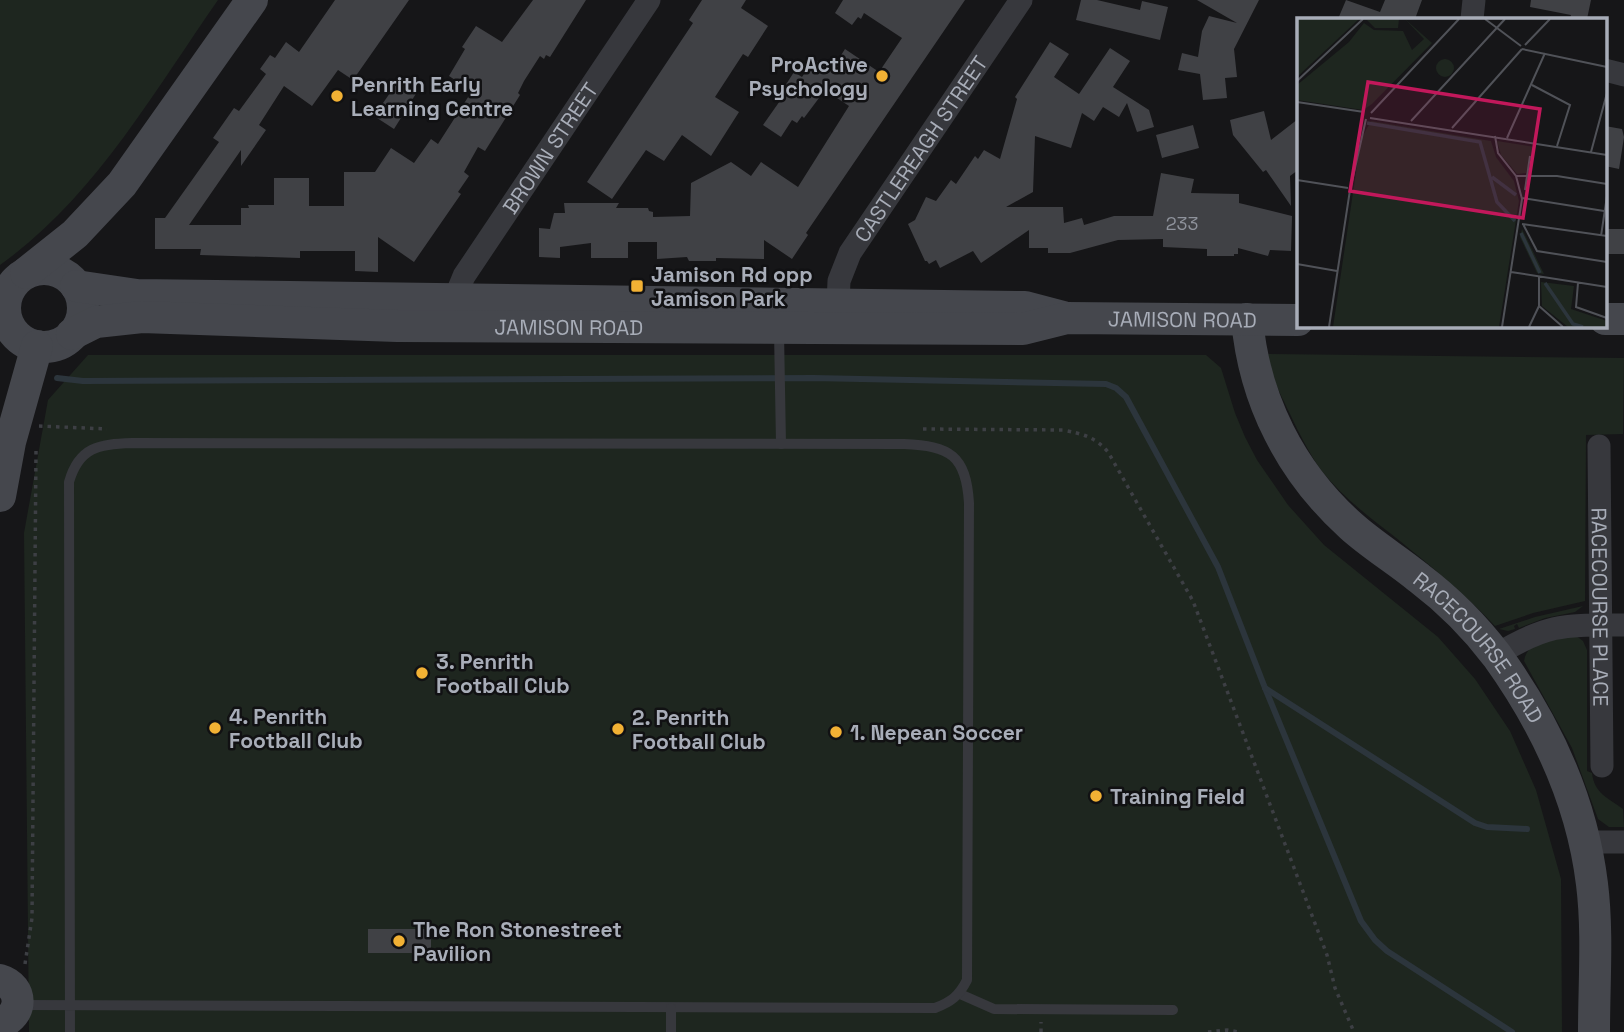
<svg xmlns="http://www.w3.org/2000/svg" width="1624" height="1032" viewBox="0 0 1624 1032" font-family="'Space Grotesk',sans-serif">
  <rect width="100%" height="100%" fill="#161618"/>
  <g fill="#1e261f">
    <path d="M0,0H218C153,93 94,198 0,265Z"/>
    <path d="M1268,354L1624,358L1623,434L1586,435L1585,601L1533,613L1495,626C1466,595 1433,568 1400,541C1372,519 1343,498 1321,470C1309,453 1299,433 1290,414C1281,395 1270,375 1268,354Z"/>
    <polygon points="88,355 1206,355 1221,368 1235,413 1245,437 1257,460 1288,505 1324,545 1438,637 1475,679 1510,731 1536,790 1561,879 1562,1032 29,1032 24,533 48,400"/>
    <polygon points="1583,606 1575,612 1545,618 1519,628 1517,624 1514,626 1515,629 1508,631 1499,629 1535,617"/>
    <path d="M1575,635L1583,641L1587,650V771L1592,773C1594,793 1608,798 1623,809L1624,827H1609L1598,819L1572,748L1524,661C1528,638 1555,639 1575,635Z"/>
  </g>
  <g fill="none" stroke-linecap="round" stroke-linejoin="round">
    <g stroke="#2c353c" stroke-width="6">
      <polyline points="57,378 83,381 813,378 1106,384 1116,388 1126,397 1218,567 1265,688 1361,921 1375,940 1387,951 1512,1032"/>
      <polyline points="1265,688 1475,823 1487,827 1527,829"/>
    </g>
  </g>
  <g fill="#404145">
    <polygon points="335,0 409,0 353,80 338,70 312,106 284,86 259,125 266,130 241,166 241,150 189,225 241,225 241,208 249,208 248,205 274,205 274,178 309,178 309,206 344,206 344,172 375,172 391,148 414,163 431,139 438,144 472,91 449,76 465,49 462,47 476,26 502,42 533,0 586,0 550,57 546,55 544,59 540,56 524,81 518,93 520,95 485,151 478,147 464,172 469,176 458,192 461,194 414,262 378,237 378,272 355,271 355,251 300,251 300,258 200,255 201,249 155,249 155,218 165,218 219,142 213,138 234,108 239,111 266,74 260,69 270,55 275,58 286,42 299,52"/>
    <polygon points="702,0 746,0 741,8 768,26 748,57 743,54 715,97 739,112 711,156 682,135 664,161 646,150 612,199 587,182 693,23 689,20"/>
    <polygon points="843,0 965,0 806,233 808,235 792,259 764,240 764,259 716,258 716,261 689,261 687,257 657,259 657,242 628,242 628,258 591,258 591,243 560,247 560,258 539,257 539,228 550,229 554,213 565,213 564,203 619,203 616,208 648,208 649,211 653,212 653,217 690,216 691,183 731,162 751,176 761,162 798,187 849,106 825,90 804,118 802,116 797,123 792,120 781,137 763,125 789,88 785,86 794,72 802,77 814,59 831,71 845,49 879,72 902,38 864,13 861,19 858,17 852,25 835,13"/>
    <polygon points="1081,0 1097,0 1140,10 1142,1 1168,7 1160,40 1076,20"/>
    <polygon points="1197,0 1259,0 1234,49 1237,77 1225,78 1227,98 1203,100 1200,74 1178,70 1182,53 1198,57 1202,31 1209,16 1237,23"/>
    <polygon points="1346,0 1380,12 1385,0 1422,0 1415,19 1338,19"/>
    <polygon points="1531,0 1591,0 1587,19 1570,18 1571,15 1530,7"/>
    <polygon points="1050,42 1069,54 1054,77 1079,94 1110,48 1130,61 1113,87 1149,110 1154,127 1137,132 1127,103 1119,117 1103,107 1094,121 1082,113 1071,148 1035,136 1033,192 1006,207 1063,207 1064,223 1082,218 1084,225 1114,216 1153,216 1161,173 1194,179 1191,193 1239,194 1239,203 1292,216 1291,251 1270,250 1268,256 1238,248 1238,254 1234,254 1234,256 1207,256 1207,249 1163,247 1163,239 1118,240 1070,253 1048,253 1048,248 1029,248 1029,230 981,263 973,251 940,268 936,260 929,264 927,261 925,261 908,224 915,220 926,197 936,201 951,180 956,184 975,156 978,159 984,150 1000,159 1017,99 1015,97"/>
    <polygon points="399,80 417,92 394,129 374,116"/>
    <polygon points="1264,111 1271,140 1298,119 1298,170 1290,176 1291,206 1266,170 1263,172 1233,135 1230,120"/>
    <polygon points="1193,125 1199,148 1162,158 1156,135"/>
    <polygon points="1605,126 1622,129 1624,137 1619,169 1605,166"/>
    <rect x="1605" y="229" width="19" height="25"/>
    <rect x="368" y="929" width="63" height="24"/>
  </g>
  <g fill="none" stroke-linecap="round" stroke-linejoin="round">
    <g stroke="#3d3f44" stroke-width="3.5" stroke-dasharray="3.5 5" stroke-linecap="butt">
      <polyline points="39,426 107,429"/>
      <path d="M923,429L1063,430C1083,434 1095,437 1108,452L1193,601L1327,955L1335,988L1354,1032"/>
      <polyline points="25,964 32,918 36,451"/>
      <polyline points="1041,1032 1041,1022"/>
      <polyline points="1208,1032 1227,1030 1239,1032"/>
    </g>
    <g stroke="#37383d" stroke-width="10">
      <polyline points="779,332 781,444"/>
      <polyline points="960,994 994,1009 1173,1010"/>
      <path d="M21,1005L935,1008C951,1002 959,996 967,980L969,503C966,455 950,446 904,444L132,443C99,444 79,447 69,482L70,1032"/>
      <polyline points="671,1008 671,1032"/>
    </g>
    <g stroke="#37383d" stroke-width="23">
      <polyline points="1472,19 1474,0"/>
      <polyline points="1605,70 1624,75"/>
      <path id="s1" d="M455,298L464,276L649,0"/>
      <path id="s2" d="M838,303L839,281L850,253L1021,0"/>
      <path id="s3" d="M1599,446L1602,766"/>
      <path d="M1496,655C1549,623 1564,625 1624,625"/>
      <polyline points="1585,842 1624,842"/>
    </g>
    <g stroke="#45474d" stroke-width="32">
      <circle cx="44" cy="308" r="39"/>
      <polyline points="26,273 75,234 122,184 252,0"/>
      <polyline points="76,286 137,295 1025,307 1063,317"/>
      <path id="s4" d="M1247,319C1254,400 1291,472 1351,526C1372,545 1397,560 1419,578C1448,600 1475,627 1497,656C1545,723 1582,801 1592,884C1598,932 1594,983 1594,1032"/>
      <polyline points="1605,319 1624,319"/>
      <path id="s5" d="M72,334L96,322L142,317L397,326L1023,329L1067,318L1298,320"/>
      <polyline points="0,496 10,442 37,346"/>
      <path d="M0,980C24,987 23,1016 0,1023"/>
    </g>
  </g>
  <g fill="#f2b134" stroke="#111113" stroke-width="2.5">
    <circle cx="882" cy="76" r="7"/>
    <circle cx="337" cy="96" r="7"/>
    <rect x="630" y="279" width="14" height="14" rx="3.5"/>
    <circle cx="422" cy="673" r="7"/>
    <circle cx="215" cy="728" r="7"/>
    <circle cx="618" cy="729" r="7"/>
    <circle cx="836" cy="732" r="7"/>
    <circle cx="1096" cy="796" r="7"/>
    <circle cx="399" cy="941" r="7"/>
  </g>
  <g text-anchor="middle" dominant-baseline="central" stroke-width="5" stroke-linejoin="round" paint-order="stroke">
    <g font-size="18" fill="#8e929b">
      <text x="1182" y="223">233</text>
    </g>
    <g font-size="21" font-weight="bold" fill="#a8adb8" stroke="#111113" text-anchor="start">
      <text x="868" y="64" text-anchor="end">ProActive<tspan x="868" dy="24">Psychology</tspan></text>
      <text x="351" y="84">Penrith Early<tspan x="351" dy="24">Learning Centre</tspan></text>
      <text x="651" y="274">Jamison Rd opp<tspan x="651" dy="24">Jamison Park</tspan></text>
      <text x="436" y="661">3. Penrith<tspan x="436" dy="24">Football Club</tspan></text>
      <text x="229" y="716">4. Penrith<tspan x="229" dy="24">Football Club</tspan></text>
      <text x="632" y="717">2. Penrith<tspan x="632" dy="24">Football Club</tspan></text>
      <text x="850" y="732">1. Nepean Soccer</text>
      <text x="1110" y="796">Training Field</text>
      <text x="413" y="929">The Ron Stonestreet<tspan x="413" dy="24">Pavilion</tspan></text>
    </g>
    <g font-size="21" fill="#a8adb8" stroke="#111113">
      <text stroke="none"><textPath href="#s1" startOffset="178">BROWN STREET</textPath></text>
      <text stroke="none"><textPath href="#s2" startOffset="178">CASTLEREAGH STREET</textPath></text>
      <text stroke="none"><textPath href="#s5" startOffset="1115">JAMISON ROAD</textPath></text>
      <text stroke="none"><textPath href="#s5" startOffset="500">JAMISON ROAD</textPath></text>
      <text stroke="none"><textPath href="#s3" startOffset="161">RACECOURSE PLACE</textPath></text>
      <text stroke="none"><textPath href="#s4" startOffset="415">RACECOURSE ROAD</textPath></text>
    </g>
  </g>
  <g transform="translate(1297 18)">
    <rect width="310" height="310" fill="#161618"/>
    <path d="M0,1H62L0,59ZM102,1L101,10H78L70,2ZM108,1L135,25L75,86L66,92L0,82V67L52,24L67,5L77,12L106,13L115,32L127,21ZM139 50a9 9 0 1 1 18 0a9 9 0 1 1-18 0ZM74,103L194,123L199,139L217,163L222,183L202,309H36L64,121ZM200,123L238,129L229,155L220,156L204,137ZM225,211L247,256L240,255L223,219ZM244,264L277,268L274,291L310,303V309H271L245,288Z" fill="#1e261f"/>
    <path fill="none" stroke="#2c353c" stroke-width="3.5" d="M70,105L183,124L200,184L218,203M195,159L219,177M224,215L243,255M248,265L276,306L286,309"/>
    <path fill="none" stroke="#505258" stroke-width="2" d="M188,1L224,28M228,27L253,1M225,31L310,49M0,63L66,1M235,67L273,87L260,128M0,84L67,94M74,95L162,1M73,100L310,137M114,103L208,1M155,110L225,31M198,118L201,135L219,158L225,181L205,309M210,120L248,35M294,134L310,75M219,158H260L310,166M0,162L51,170M54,168L69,101M228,172L233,138M225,180L307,193M225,206L310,218M226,206L240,233L310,244M304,218L310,178M0,246L40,253M214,254L310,269M242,259V288L266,309M281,265L279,289L310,300M32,309L53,172M232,309L242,288"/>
    <path fill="#c2185b" fill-opacity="0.15" stroke="#c2185b" stroke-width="3.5" d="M71,64L243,91L226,200L53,173Z"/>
    <rect width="310" height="310" fill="none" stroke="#a8adb8" stroke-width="3.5"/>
  </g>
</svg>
